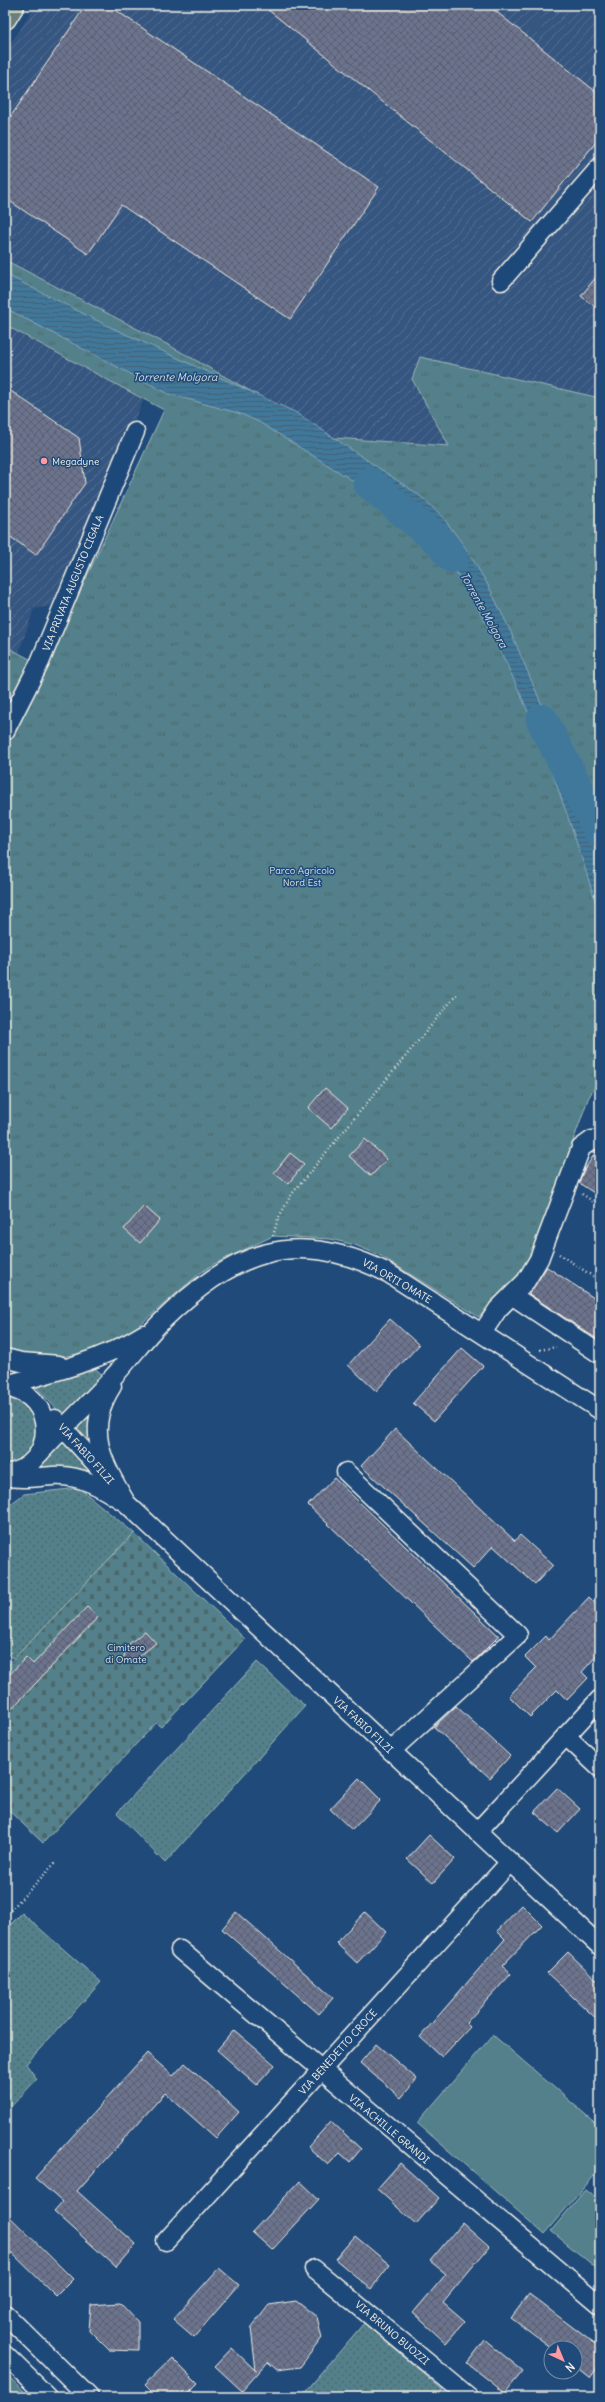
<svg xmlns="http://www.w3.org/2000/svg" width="605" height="2402" viewBox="0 0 605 2402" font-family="Delius,sans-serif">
  <defs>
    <pattern id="industrial-furrows" width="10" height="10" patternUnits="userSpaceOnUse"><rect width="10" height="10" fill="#365680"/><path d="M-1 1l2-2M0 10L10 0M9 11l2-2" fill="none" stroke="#546f92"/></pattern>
    <pattern id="grass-dots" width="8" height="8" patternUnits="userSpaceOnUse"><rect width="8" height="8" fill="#52808a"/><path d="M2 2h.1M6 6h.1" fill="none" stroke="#4e676b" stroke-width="1.8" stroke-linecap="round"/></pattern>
    <pattern id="cemetery-stones" width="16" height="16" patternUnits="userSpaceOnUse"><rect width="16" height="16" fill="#52808a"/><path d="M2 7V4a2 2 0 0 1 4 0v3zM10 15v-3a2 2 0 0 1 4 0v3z" fill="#4e676b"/></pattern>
    <pattern id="park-tufts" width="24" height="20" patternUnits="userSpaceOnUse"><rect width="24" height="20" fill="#52808a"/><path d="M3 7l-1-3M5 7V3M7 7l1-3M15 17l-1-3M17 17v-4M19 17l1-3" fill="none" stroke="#4e676b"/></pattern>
    <pattern id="water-rules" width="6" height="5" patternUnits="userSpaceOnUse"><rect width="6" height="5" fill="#40789c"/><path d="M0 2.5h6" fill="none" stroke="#446071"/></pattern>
    <pattern id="building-cross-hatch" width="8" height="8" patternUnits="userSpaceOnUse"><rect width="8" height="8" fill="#6c738f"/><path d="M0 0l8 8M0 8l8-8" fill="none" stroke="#5a5e6a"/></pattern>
  </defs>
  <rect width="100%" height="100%" fill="#1f4a7a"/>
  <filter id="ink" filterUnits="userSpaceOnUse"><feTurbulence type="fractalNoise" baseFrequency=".025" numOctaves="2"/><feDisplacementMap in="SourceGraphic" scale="8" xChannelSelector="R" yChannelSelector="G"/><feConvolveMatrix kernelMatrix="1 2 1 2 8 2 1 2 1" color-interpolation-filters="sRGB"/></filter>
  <g filter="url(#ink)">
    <g fill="url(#industrial-furrows)">
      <polygon points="36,5 600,5 600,398 420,357 412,379 450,446 334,438 172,347 5,260 5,52"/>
      <polygon points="5,325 144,399 51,606 34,609 17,658 5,651"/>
    </g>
    <g fill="url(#grass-dots)" stroke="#a3b8b9">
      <polygon points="93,1367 103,1375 105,1381 63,1416 36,1387 36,1382"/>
      <path d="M5,1396C48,1406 46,1455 5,1465Z"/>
      <polygon points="91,1408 91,1439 87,1441 73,1425"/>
      <polygon points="64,1436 90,1468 86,1471 40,1471 38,1467"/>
      <polygon points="79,1488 134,1533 14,1659 5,1652 5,1508 24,1494"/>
      <polygon points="257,1662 305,1706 165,1863 117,1813"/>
      <polygon points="22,1913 101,1982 26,2064 37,2079 5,2113 5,1930"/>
      <polygon points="364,2323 443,2390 436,2397 301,2397"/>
    </g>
    <polygon fill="url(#cemetery-stones)" stroke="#a3b8b9" points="134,1533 245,1639 161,1727 156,1723 43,1843 5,1807 5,1668"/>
    <g fill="url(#park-tufts)" stroke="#a3b8b9">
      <polygon points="5,260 172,347 334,438 449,446 412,379 420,357 600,398 600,1086 596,1084 588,1099 530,1263 479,1317 381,1256 355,1245 330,1239 273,1236 214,1264 199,1274 142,1323 113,1343 86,1353 66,1356 32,1355 5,1348 5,646 45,667 164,410 5,325"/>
      <polygon points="5,2373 30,2397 5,2397"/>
    </g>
    <g fill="#52808a" stroke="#a3b8b9">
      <polygon points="493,2035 600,2127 600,2169 544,2234 417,2123"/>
      <polygon points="585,2190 600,2202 600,2271 551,2231"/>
    </g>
    <path fill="url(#water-rules)" stroke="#88a8ba" d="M5,274L108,326L297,413L419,495L442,516L465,547L488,585L510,630L552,729L600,864V916C565,803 526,688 465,586C449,561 431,532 406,514L259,422L241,414L169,394L5,308Z"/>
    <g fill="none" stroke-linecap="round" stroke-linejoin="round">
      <g stroke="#40789c" stroke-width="32">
        <polyline points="369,483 440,542 452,557"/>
        <polyline points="542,720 600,832"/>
      </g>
    </g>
    <g fill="url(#building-cross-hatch)" stroke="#f4f1e8">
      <polygon points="86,5 108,5 379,187 290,319 121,205 88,254 5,198 5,125"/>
      <polygon points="262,5 488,5 600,95 600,137 532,222"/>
      <polygon points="600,272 600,311 581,296"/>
      <polygon points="5,387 79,438 85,483 36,555 5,533"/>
      <polygon points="325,1088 348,1108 331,1128 308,1108"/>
      <polygon points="365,1139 387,1159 371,1176 349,1156"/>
      <polygon points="597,1150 600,1150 600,1197 579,1183 583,1172"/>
      <polygon points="290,1153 304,1164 288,1184 274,1173"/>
      <polygon points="144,1206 160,1220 140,1243 124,1229"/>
      <polygon points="547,1267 600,1302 600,1341 529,1294"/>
      <polygon points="390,1319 419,1345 376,1391 348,1365"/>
      <polygon points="462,1348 483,1366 434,1421 413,1403"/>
      <polygon points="395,1429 515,1541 520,1535 553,1565 535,1584 493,1546 473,1568 361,1466"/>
      <polygon points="334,1478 499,1636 473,1662 308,1505"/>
      <polygon points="589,1597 600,1608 600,1652 582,1672 588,1678 567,1700 557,1690 530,1717 509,1696 536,1668 525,1657 546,1636 549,1640"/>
      <polygon points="87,1607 98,1617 5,1716 5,1679 26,1657 33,1664"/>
      <polygon points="145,1631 156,1643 141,1655 121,1664 129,1644"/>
      <polygon points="456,1706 510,1756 490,1778 434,1727"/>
      <polygon points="359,1778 381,1800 352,1830 330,1809"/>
      <polygon points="557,1788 580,1809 558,1833 534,1812"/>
      <polygon points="429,1835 455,1859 433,1883 407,1859"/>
      <polygon points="522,1905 542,1925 502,1966 511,1974 466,2023 470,2027 442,2057 420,2037 505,1939 497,1931"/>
      <polygon points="236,1912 333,1998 319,2014 222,1929"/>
      <polygon points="365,1912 386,1932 357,1963 336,1943"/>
      <polygon points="568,1952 600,1983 600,2022 547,1973"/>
      <polygon points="234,2030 275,2065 257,2085 217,2050"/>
      <polygon points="376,2044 417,2079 401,2098 360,2063"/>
      <polygon points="147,2053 173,2076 185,2063 239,2112 216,2138 165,2093 77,2191 136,2244 116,2267 54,2211 62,2202 35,2178"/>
      <polygon points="331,2121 361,2149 350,2162 340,2153 328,2165 308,2147"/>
      <polygon points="400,2163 439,2198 416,2224 377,2189"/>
      <polygon points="300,2181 319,2199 272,2250 252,2232"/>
      <polygon points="5,2212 73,2279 56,2296 5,2246"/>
      <polygon points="462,2223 489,2247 443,2302 465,2321 446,2343 413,2313 446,2274 430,2261"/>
      <polygon points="355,2236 390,2265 371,2289 335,2259"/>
      <polygon points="219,2268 239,2285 194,2337 173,2319"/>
      <polygon points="529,2294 600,2348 600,2364 590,2378 575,2366 575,2348 551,2348 511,2318"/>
      <polygon points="296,2301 317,2317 322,2338 300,2367 277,2370 268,2362 242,2391 215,2366 232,2348 256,2371 251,2328 269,2305"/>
      <polygon points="120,2303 138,2322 138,2351 109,2350 89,2330 91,2305"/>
      <polygon points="485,2340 523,2371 505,2393 467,2363"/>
      <polygon points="172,2358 198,2384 185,2397 156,2397 144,2385"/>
    </g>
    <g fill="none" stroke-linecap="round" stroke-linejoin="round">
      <defs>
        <g id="minor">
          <polyline points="501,281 600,167"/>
          <polyline points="5,731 40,662 135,432"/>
          <polyline points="513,1296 600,1354"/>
          <polyline points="482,1333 498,1309 526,1281 539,1259 581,1148 592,1140 600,1140"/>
          <polyline points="5,1358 21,1362 59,1365"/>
          <path d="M5,1385C52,1373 103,1360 144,1334"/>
          <path d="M112,1386C84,1429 102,1461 125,1501"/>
          <path d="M5,1388C58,1392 58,1468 5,1474"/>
          <polyline points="55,1419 105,1474"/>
          <path d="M38,1455C63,1427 90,1403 114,1376C130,1359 144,1339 160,1323C232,1253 292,1225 388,1273L600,1410"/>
          <polyline points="346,1472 518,1635 391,1751"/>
          <path d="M5,1476C21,1480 35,1477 52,1476C81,1474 103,1488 126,1503L600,1946"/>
          <polyline points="566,1736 600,1768"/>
          <polyline points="477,1832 600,1699"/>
          <polyline points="180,1950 600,2305"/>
          <polyline points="166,2241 510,1862"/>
          <polyline points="314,2269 469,2397"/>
          <polyline points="5,2314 89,2397"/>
          <polyline points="5,2355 48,2397"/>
        </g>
        <polyline id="highway" points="5,18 13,5"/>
      </defs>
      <use href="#minor" stroke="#f4f1e8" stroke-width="21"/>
      <use href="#highway" stroke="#f4f1e8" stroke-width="25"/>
      <g stroke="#f4f1e8" stroke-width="2.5" stroke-dasharray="1 3" stroke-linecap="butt">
        <polyline points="582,1194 600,1206"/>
        <polyline points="273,1236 278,1219 291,1195 457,994"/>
        <polyline points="559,1254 600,1281"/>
        <polyline points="540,1350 556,1347"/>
        <polyline points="5,1916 56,1862"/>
      </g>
      <use href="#minor" stroke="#1f4a7a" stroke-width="18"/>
      <use href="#highway" stroke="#6b7f7c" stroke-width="22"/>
    </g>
  </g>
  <circle fill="#ff9aa2" stroke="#1f4a7a" stroke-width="1.5" cx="44" cy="461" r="4"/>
  <g text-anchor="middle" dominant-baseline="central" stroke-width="3" stroke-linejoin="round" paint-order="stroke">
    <g font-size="10" fill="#f4f1e8" stroke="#1f4a7a" text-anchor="start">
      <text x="52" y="461">Megadyne</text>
    </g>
    <g font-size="10" fill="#f4f1e8" stroke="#1f4a7a">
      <text transform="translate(73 583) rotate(-68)">VIA PRIVATA AUGUSTO CIGALA</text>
      <text transform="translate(397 1281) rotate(30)">VIA ORTI OMATE</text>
      <text transform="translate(86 1454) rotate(48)">VIA FABIO FILZI</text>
      <text transform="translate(363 1725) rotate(43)">VIA FABIO FILZI</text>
      <text transform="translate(338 2052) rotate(-48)">VIA BENEDETTO CROCE</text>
      <text transform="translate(389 2129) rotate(40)">VIA ACHILLE GRANDI</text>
      <text transform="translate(392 2333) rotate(40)">VIA BRUNO BUOZZI</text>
    </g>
    <g font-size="10" fill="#dce0da" stroke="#1f4a7a">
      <text x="302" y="870">Parco Agricolo<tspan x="302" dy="12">Nord Est</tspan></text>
      <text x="126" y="1647">Cimitero<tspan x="126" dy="12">di Omate</tspan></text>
    </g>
    <g font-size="11" font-style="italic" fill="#d9dfdd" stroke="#1f4a7a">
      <text x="175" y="377">Torrente Molgora</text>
      <text transform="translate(484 610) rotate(61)">Torrente Molgora</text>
    </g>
  </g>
  <rect width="605" height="2402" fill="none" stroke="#1f4a7a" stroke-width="20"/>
  <rect x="10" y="10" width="585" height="2382" fill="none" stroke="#f4f1e8" stroke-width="1.5" filter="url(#ink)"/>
  <g transform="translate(563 2360) rotate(136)"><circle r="19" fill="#1f4a7a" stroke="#748da6"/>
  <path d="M0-3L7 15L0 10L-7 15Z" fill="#ff9aa2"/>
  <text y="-6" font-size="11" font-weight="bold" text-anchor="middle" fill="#f4f1e8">N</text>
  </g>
</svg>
